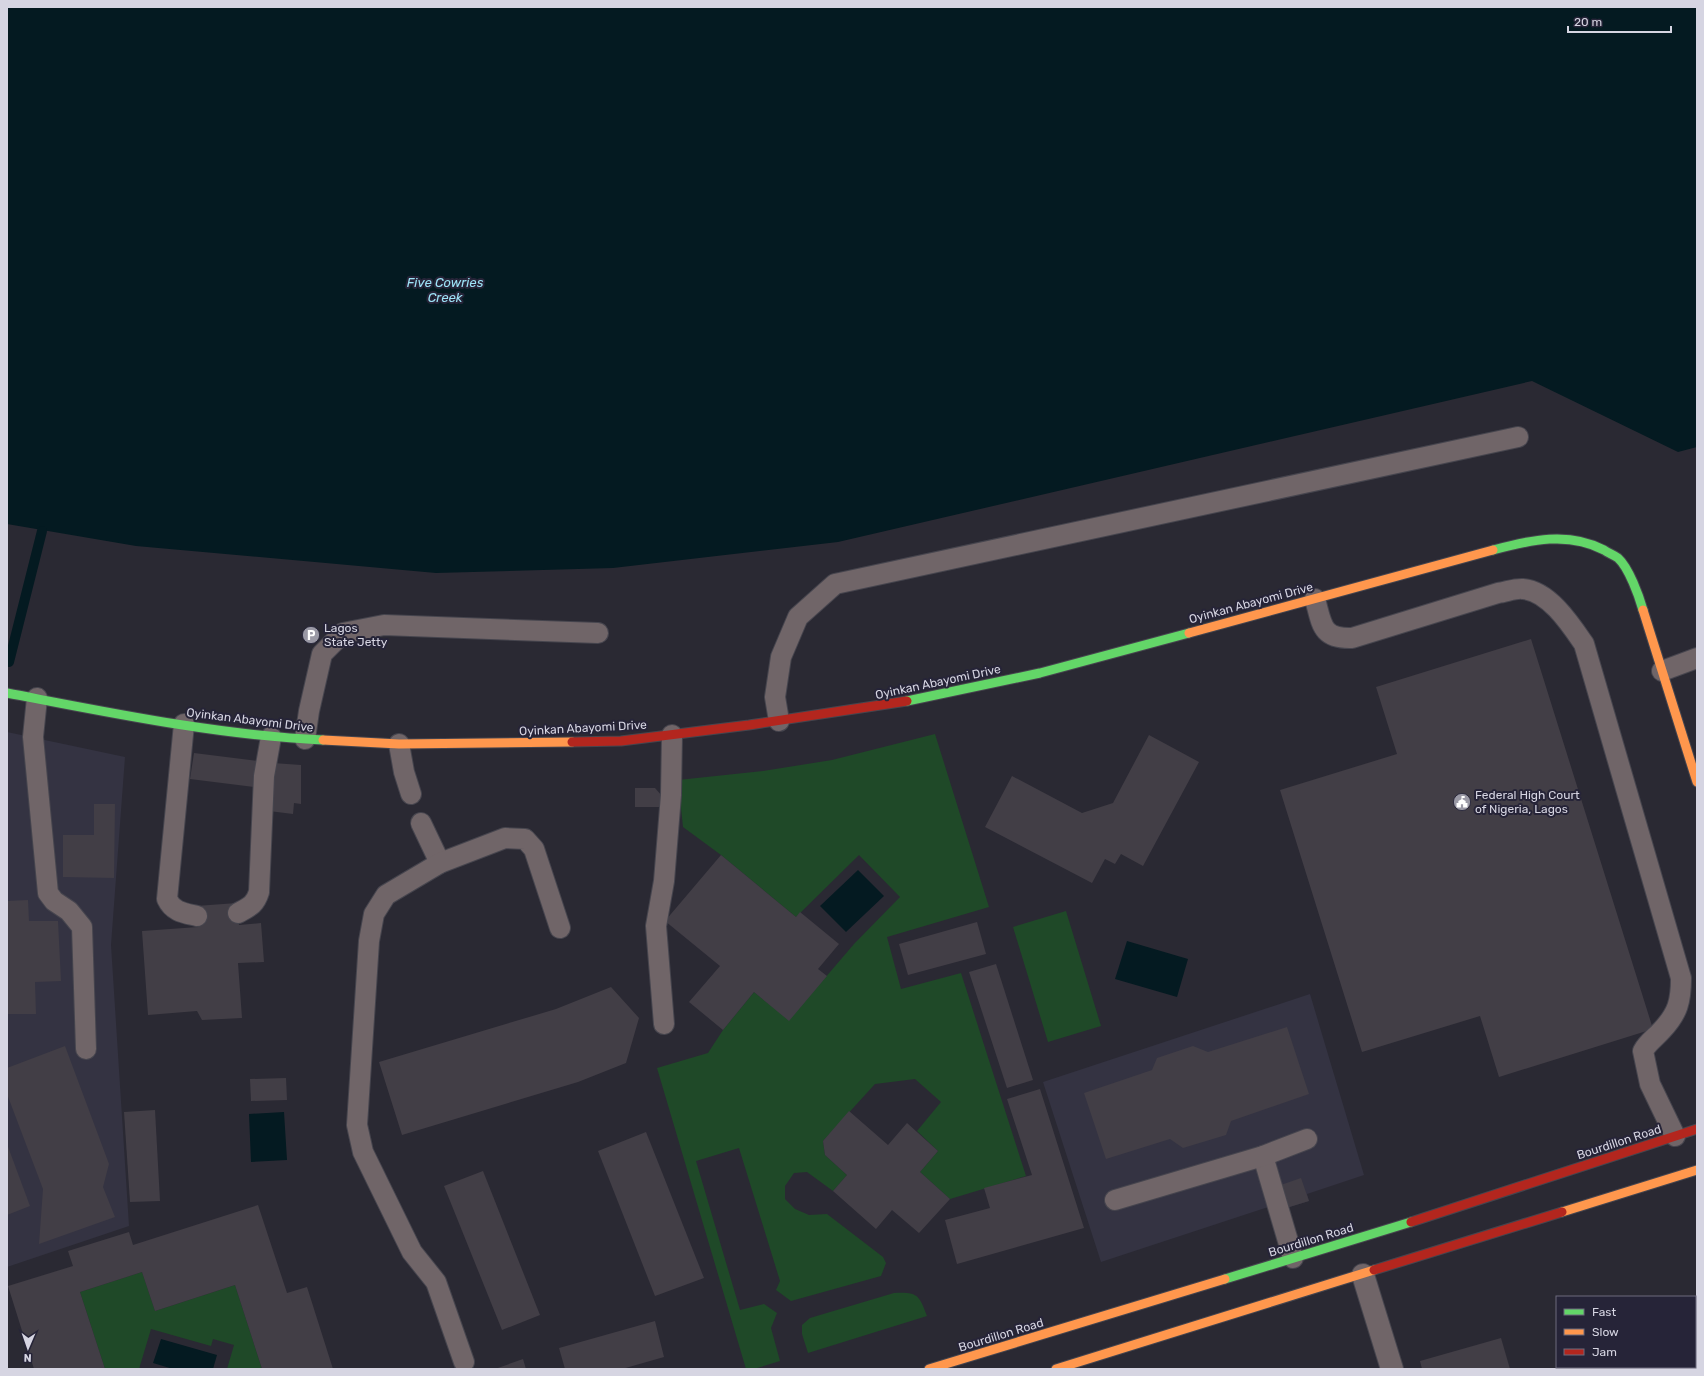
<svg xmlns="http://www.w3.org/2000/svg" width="1704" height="1376" viewBox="0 0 1704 1376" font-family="Rubik,sans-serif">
  <rect width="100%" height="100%" fill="#2a2933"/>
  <g fill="#343342">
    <polygon points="7,732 125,757 111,945 129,1226 7,1267"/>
    <polygon points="1310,994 1364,1175 1307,1194 1309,1201 1283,1209 1280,1203 1101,1262 1043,1082"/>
  </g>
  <g fill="#1f4928">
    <polygon points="935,734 989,907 887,937 901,989 961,973 1026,1176 950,1199 920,1172 938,1151 917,1131 941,1102 915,1079 875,1084 823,1141 825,1155 847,1175 833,1191 807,1172 794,1173 785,1186 785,1199 795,1209 809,1215 827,1214 883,1257 886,1263 881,1276 791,1301 776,1290 780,1281 739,1148 696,1161 740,1310 764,1304 777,1313 771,1328 780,1361 754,1369 746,1369 657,1068 708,1053 723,1030 754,992 789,1020 854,944 900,897 859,855 796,917 721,855 683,827 678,780 763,771 832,760"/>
    <polygon points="1066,911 1101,1026 1048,1042 1013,927"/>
    <polygon points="142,1272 155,1311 235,1285 262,1369 227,1369 234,1345 213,1339 211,1346 151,1329 139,1369 105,1369 80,1292"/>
    <path d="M894,1293C918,1292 919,1295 927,1316L808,1353L802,1334V1325L810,1318Z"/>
  </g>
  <g fill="#041a21">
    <polygon points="7,7 1697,7 1697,447 1678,452 1532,381 838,542 613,568 436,573 136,546 7,524"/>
    <polygon points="858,870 884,896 846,932 820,906"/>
    <polygon points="1127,941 1188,959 1177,997 1115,979"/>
    <polygon points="284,1112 287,1160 251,1162 249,1114"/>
    <polygon points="161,1339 217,1355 213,1369 173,1369 153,1363"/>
  </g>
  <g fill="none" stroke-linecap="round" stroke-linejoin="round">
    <polyline stroke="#041a21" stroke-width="10" points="9,662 42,531"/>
  </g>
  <g fill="#423e46">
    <polygon points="1531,639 1653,1029 1499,1077 1480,1016 1362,1052 1280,790 1397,754 1376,687"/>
    <polygon points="1149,735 1199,762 1143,866 1121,854 1115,864 1105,859 1092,883 985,827 1012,776 1082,813 1113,803"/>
    <polygon points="194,753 257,761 254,787 190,779"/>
    <polygon points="273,763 301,765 301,804 294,803 293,814 269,811"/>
    <polygon points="635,788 655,788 662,796 663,807 635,807"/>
    <polygon points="94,804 115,804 114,878 63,877 63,835 94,835"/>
    <polygon points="721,855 796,917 800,912 839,944 818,969 827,976 789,1021 754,992 723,1030 689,1002 720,966 665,921"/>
    <polygon points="28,900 29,921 58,921 61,981 35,982 36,1014 7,1014 7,901"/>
    <polygon points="237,903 239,925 261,923 264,962 238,963 242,1018 202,1020 197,1011 148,1015 142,931 198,927 196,906"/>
    <polygon points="977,922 986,954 908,975 899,944"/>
    <polygon points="996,964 1033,1080 1007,1088 969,972"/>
    <polygon points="611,987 639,1018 626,1063 578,1082 402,1135 379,1062 556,1009"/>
    <polygon points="1287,1027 1309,1094 1231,1121 1226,1135 1183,1148 1170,1139 1106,1159 1084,1093 1152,1070 1157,1058 1193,1046 1208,1052"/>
    <polygon points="65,1046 109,1164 103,1187 115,1217 39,1244 43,1189 7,1094 7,1068"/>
    <polygon points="286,1078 287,1100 251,1101 250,1079"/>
    <polygon points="1040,1089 1084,1228 957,1264 945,1220 990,1208 984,1188 1032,1175 1007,1099"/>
    <polygon points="155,1110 160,1201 130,1202 124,1112"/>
    <polygon points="849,1111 888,1145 907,1123 938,1151 920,1172 950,1199 919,1233 892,1210 876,1229 833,1191 847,1175 825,1155 823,1141"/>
    <polygon points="646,1132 704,1278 655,1296 598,1151"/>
    <polygon points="7,1144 30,1206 7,1215"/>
    <polygon points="483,1171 540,1315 502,1330 444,1186"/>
    <polygon points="1301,1178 1309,1201 1283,1209 1275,1187"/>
    <polygon points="258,1205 287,1293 307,1287 333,1369 262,1369 235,1285 155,1311 142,1272 80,1292 105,1369 34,1369 8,1286 73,1266 68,1251 129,1232 133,1245"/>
    <polygon points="655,1321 664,1357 622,1369 565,1369 559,1348"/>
    <polygon points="1501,1338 1510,1369 1422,1369 1420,1361"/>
    <polygon points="523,1359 526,1369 495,1369"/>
  </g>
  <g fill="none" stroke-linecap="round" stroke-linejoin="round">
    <defs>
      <g id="lane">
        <path d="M1315,599C1322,624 1321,639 1352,638L1498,593C1506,592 1516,588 1523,589C1549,591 1571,625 1584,644L1681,978C1681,1001 1678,1013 1662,1030C1655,1038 1648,1042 1643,1051L1650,1084L1675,1136"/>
        <polyline points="1662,671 1697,658"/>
        <polyline points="37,698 33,737 48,893 54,901 69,911 82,927 86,1049"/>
        <polyline points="779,721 775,697 781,657 798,617 835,584 1518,437"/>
        <path d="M184,724L167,899C173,912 184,913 197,916"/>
        <polyline points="305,739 309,711 322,654 343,633 384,625 598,633"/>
        <polyline points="399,744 404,772 411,794"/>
        <polyline points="421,823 440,863"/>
        <path d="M238,913C249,907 255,905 259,892L264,776L271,737"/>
        <polyline points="664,1024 656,926 664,881 671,795 672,735"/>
        <polyline points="1263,1156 1293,1258"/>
        <polyline points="1115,1200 1263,1156 1307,1139"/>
        <polyline points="464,1362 436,1282 412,1252 363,1152 357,1125 369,941 374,914 386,895 440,863 505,838 525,839 534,849 560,928"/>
      </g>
      <polyline id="street" points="1363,1275 1392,1369"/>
      <g id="fast">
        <path d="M1493,550C1530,540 1569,531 1604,550C1608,553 1614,555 1618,558C1629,568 1639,596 1643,610"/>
        <path d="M7,693C112,713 217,735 323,740"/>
        <polyline points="907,701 1040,673 1189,633"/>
        <polyline points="1225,1279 1411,1222"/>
      </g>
      <g id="slow">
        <polyline points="1643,610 1697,782"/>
        <polyline points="1189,633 1493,550"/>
        <polyline points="323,740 399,744 572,742"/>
        <polyline points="1562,1212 1697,1170"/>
        <polyline points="929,1369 1225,1279"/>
        <polyline points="1056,1369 1374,1270"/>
      </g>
      <g id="jam">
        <polyline points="572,742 621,741 749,725 907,701"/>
        <polyline points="1411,1222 1697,1129"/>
        <polyline points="1374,1270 1562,1212"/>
      </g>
    </defs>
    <use href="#lane" stroke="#46454e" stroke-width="22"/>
    <use href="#street" stroke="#46454e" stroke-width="24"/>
    <use href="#fast" stroke="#46454e" stroke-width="11"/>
    <use href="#slow" stroke="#46454e" stroke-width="11"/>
    <use href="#jam" stroke="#46454e" stroke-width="11"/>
    <use href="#lane" stroke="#706568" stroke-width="20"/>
    <use href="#street" stroke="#706568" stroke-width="22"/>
    <use href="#fast" stroke="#63d668" stroke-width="9"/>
    <use href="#slow" stroke="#ff974d" stroke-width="9"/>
    <use href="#jam" stroke="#b3261e" stroke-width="9"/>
  </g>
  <defs>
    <symbol id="parking-disc" viewBox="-11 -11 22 22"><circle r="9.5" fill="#9a99a5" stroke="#262438"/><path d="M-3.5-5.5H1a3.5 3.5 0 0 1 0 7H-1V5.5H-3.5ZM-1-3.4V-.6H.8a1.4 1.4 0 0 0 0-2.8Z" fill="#fff"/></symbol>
    <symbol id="civic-disc" viewBox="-11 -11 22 22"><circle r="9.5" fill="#9a99a5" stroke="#262438"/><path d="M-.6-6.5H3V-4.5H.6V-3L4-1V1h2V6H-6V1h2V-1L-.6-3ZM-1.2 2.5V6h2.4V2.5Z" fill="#fff"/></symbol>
  </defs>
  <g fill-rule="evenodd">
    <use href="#parking-disc" x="301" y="625" width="20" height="20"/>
    <use href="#civic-disc" x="1452" y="792" width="20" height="20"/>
  </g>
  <g text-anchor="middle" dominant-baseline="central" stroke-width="4" stroke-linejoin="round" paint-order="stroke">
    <g font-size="12" fill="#d6d5e2" stroke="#262438">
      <text transform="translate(1251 603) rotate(-15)">Oyinkan Abayomi Drive</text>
      <text transform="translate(938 682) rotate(-12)">Oyinkan Abayomi Drive</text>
      <text transform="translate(250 720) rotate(7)">Oyinkan Abayomi Drive</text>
      <text transform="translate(583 728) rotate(-3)">Oyinkan Abayomi Drive</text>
      <text transform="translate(1619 1142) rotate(-18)">Bourdillon Road</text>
      <text transform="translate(1311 1240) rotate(-17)">Bourdillon Road</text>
      <text transform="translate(1001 1335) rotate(-17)">Bourdillon Road</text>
    </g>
    <g font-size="12" fill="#d6d5e2" stroke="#262438" text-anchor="start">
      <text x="324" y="628">Lagos<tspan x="324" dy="14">State Jetty</tspan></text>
      <text x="1475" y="795">Federal High Court<tspan x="1475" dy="14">of Nigeria, Lagos</tspan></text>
    </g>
    <g font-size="13" font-style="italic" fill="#9de3f7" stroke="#262438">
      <text x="445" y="282">Five Cowries<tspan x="445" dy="15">Creek</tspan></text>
    </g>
  </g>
  <rect width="1704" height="1376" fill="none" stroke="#d6d5e2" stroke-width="16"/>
  <rect x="1556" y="1296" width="140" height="72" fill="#262438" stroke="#6c6b7c"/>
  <rect x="1564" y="1309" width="20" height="6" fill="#63d668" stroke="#6c6b7c"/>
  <text x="1592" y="1316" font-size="12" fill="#d6d5e2">Fast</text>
  <rect x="1564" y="1329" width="20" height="6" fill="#ff974d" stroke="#6c6b7c"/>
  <text x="1592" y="1336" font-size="12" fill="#d6d5e2">Slow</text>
  <rect x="1564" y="1349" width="20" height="6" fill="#b3261e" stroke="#6c6b7c"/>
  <text x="1592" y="1356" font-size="12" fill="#d6d5e2">Jam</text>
  <g transform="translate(28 1348) rotate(182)" stroke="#262438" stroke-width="3" paint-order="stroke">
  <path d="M0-3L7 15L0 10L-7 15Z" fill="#d6d5e2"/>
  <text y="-6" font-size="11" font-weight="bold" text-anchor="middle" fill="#d6d5e2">N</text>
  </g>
  <path d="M1568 26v6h103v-6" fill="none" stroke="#d6d5e2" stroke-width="2"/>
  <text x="1574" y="26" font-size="12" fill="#d6d5e2" stroke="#262438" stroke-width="3" paint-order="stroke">20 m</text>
</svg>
